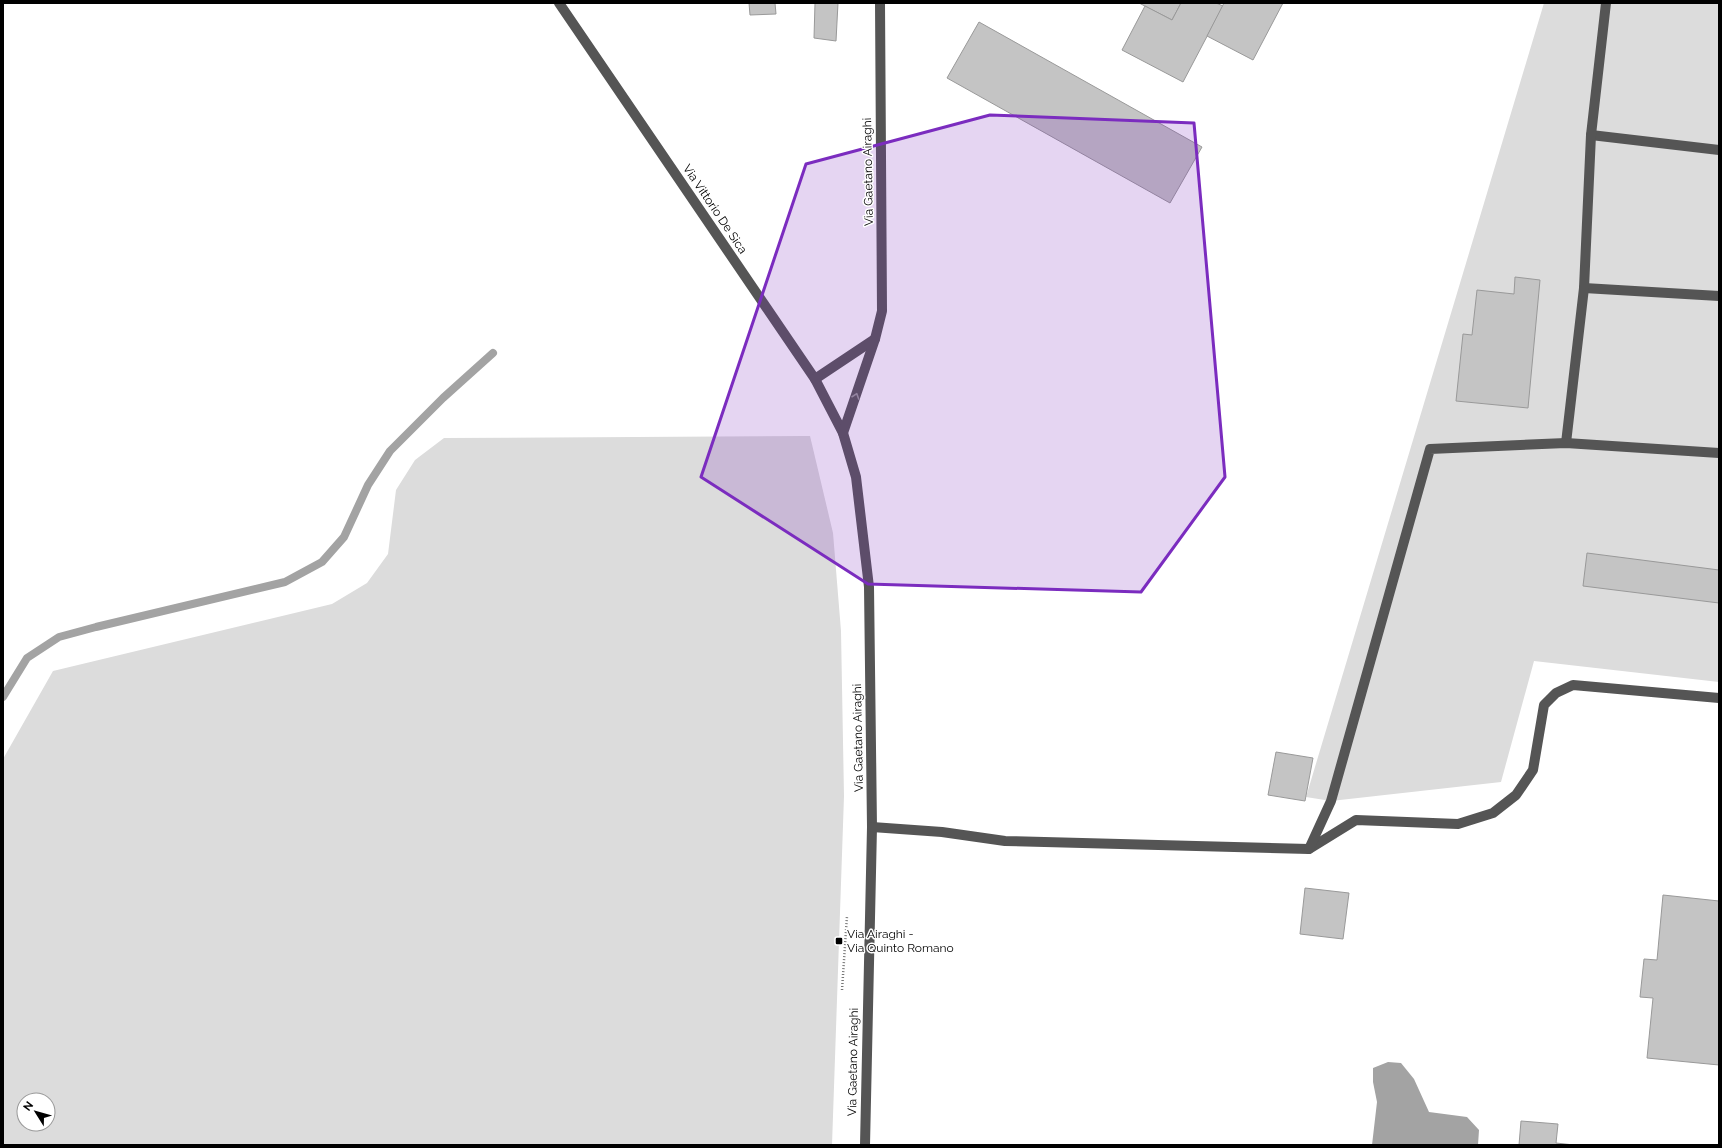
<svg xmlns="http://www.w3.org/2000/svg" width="1722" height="1148" viewBox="0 0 1722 1148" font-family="Raleway,sans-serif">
  <rect width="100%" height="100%" fill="#fff"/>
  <g fill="#dcdcdc" fill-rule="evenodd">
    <polygon points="1544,3 1719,3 1719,682 1534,661 1501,782 1331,801 1306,797"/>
    <path d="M810,436L833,533L841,631L844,796L832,1145H3V759L53,671L332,604L367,583L388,554L396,490L415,460L444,438ZM24,1100H48V1124H24Z"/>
  </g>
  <polygon fill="#a3a3a3" points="1388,1062 1401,1063 1414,1079 1429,1112 1467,1117 1479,1130 1478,1145 1372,1145 1377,1102 1373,1082 1373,1068"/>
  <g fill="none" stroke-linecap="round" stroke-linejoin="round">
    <polyline stroke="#a3a3a3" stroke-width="8" points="3,697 27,658 59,637 96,627 285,582 322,562 344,537 368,485 390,451 443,398 493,353"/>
  </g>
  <g fill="#c4c4c4" stroke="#999">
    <polygon points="749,3 775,3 776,14 750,15"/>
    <polygon points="815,3 838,3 836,41 814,38"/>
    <polygon points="1139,3 1181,3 1172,20"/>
    <polygon points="1181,3 1216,3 1223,6 1183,82 1122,50 1145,6 1172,20"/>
    <polygon points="1224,3 1283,3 1253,60 1207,36"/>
    <polygon points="979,22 1202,147 1170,203 947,78"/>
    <polygon points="1515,277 1540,280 1528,408 1456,401 1463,334 1472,335 1477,290 1514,294"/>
    <polygon points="1587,553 1719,570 1719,603 1583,586"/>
    <polygon points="1276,752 1313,758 1305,801 1268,795"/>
    <polygon points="1305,888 1349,893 1343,939 1300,934"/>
    <polygon points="1663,895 1719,901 1719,1065 1647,1058 1653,998 1640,997 1644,959 1657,960"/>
    <polygon points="1521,1121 1558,1124 1556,1143 1574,1145 1519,1145"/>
  </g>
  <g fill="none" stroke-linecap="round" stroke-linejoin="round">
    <polyline stroke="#777" stroke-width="2.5" stroke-dasharray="1 2" stroke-linecap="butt" points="842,990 847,916"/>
    <g stroke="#555" stroke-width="10">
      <polyline points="559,3 815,379 843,433 856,477 869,587 872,827 865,1145"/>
      <polyline points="1591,135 1719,150"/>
      <polyline points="1584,288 1719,296"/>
      <polyline points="815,379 875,339"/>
      <polyline points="843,433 875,339 882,311 880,3"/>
      <polyline points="1566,443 1584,288 1591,135 1606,3"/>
      <polyline points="872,827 942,832 1005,841 1309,849 1356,820 1458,824 1493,813 1516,795 1533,770 1544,705 1556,693 1573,685 1719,698"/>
      <polyline points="1309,849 1331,801 1430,449 1566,443 1719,453"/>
    </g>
  </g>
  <defs><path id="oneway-chevron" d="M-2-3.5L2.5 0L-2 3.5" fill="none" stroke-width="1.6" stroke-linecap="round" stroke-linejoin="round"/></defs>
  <use stroke="#999" href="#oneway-chevron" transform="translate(856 396) rotate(-71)"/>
  <path fill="#7b2cbf" fill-opacity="0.2" stroke="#7b2cbf" stroke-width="3" stroke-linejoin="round" d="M990,115L1194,123L1225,477L1141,592L868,584L701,477L806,164Z"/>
  <rect fill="#000" stroke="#fff" stroke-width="1.5" x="835" y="937" width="8" height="8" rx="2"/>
  <g text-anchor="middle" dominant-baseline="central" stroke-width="3" stroke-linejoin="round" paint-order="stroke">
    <g font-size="12" fill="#000" stroke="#fff">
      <text transform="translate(868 172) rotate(-91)">Via Gaetano Airaghi</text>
      <text transform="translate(715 209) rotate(56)">Via Vittorio De Sica</text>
      <text transform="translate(858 738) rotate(-91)">Via Gaetano Airaghi</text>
      <text transform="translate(853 1062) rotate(-89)">Via Gaetano Airaghi</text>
    </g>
    <g font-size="12" fill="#000" stroke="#fff" text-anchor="start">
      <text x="847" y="934">Via Airaghi -<tspan x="847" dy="14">Via Quinto Romano</tspan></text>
    </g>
  </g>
  <rect width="1722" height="1148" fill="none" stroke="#000000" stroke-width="8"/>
  <g transform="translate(36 1112) rotate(307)"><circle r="19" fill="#ffffff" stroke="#999999"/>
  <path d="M0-3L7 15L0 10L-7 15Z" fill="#000000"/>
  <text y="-6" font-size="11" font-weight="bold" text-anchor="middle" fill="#000000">N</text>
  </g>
</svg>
